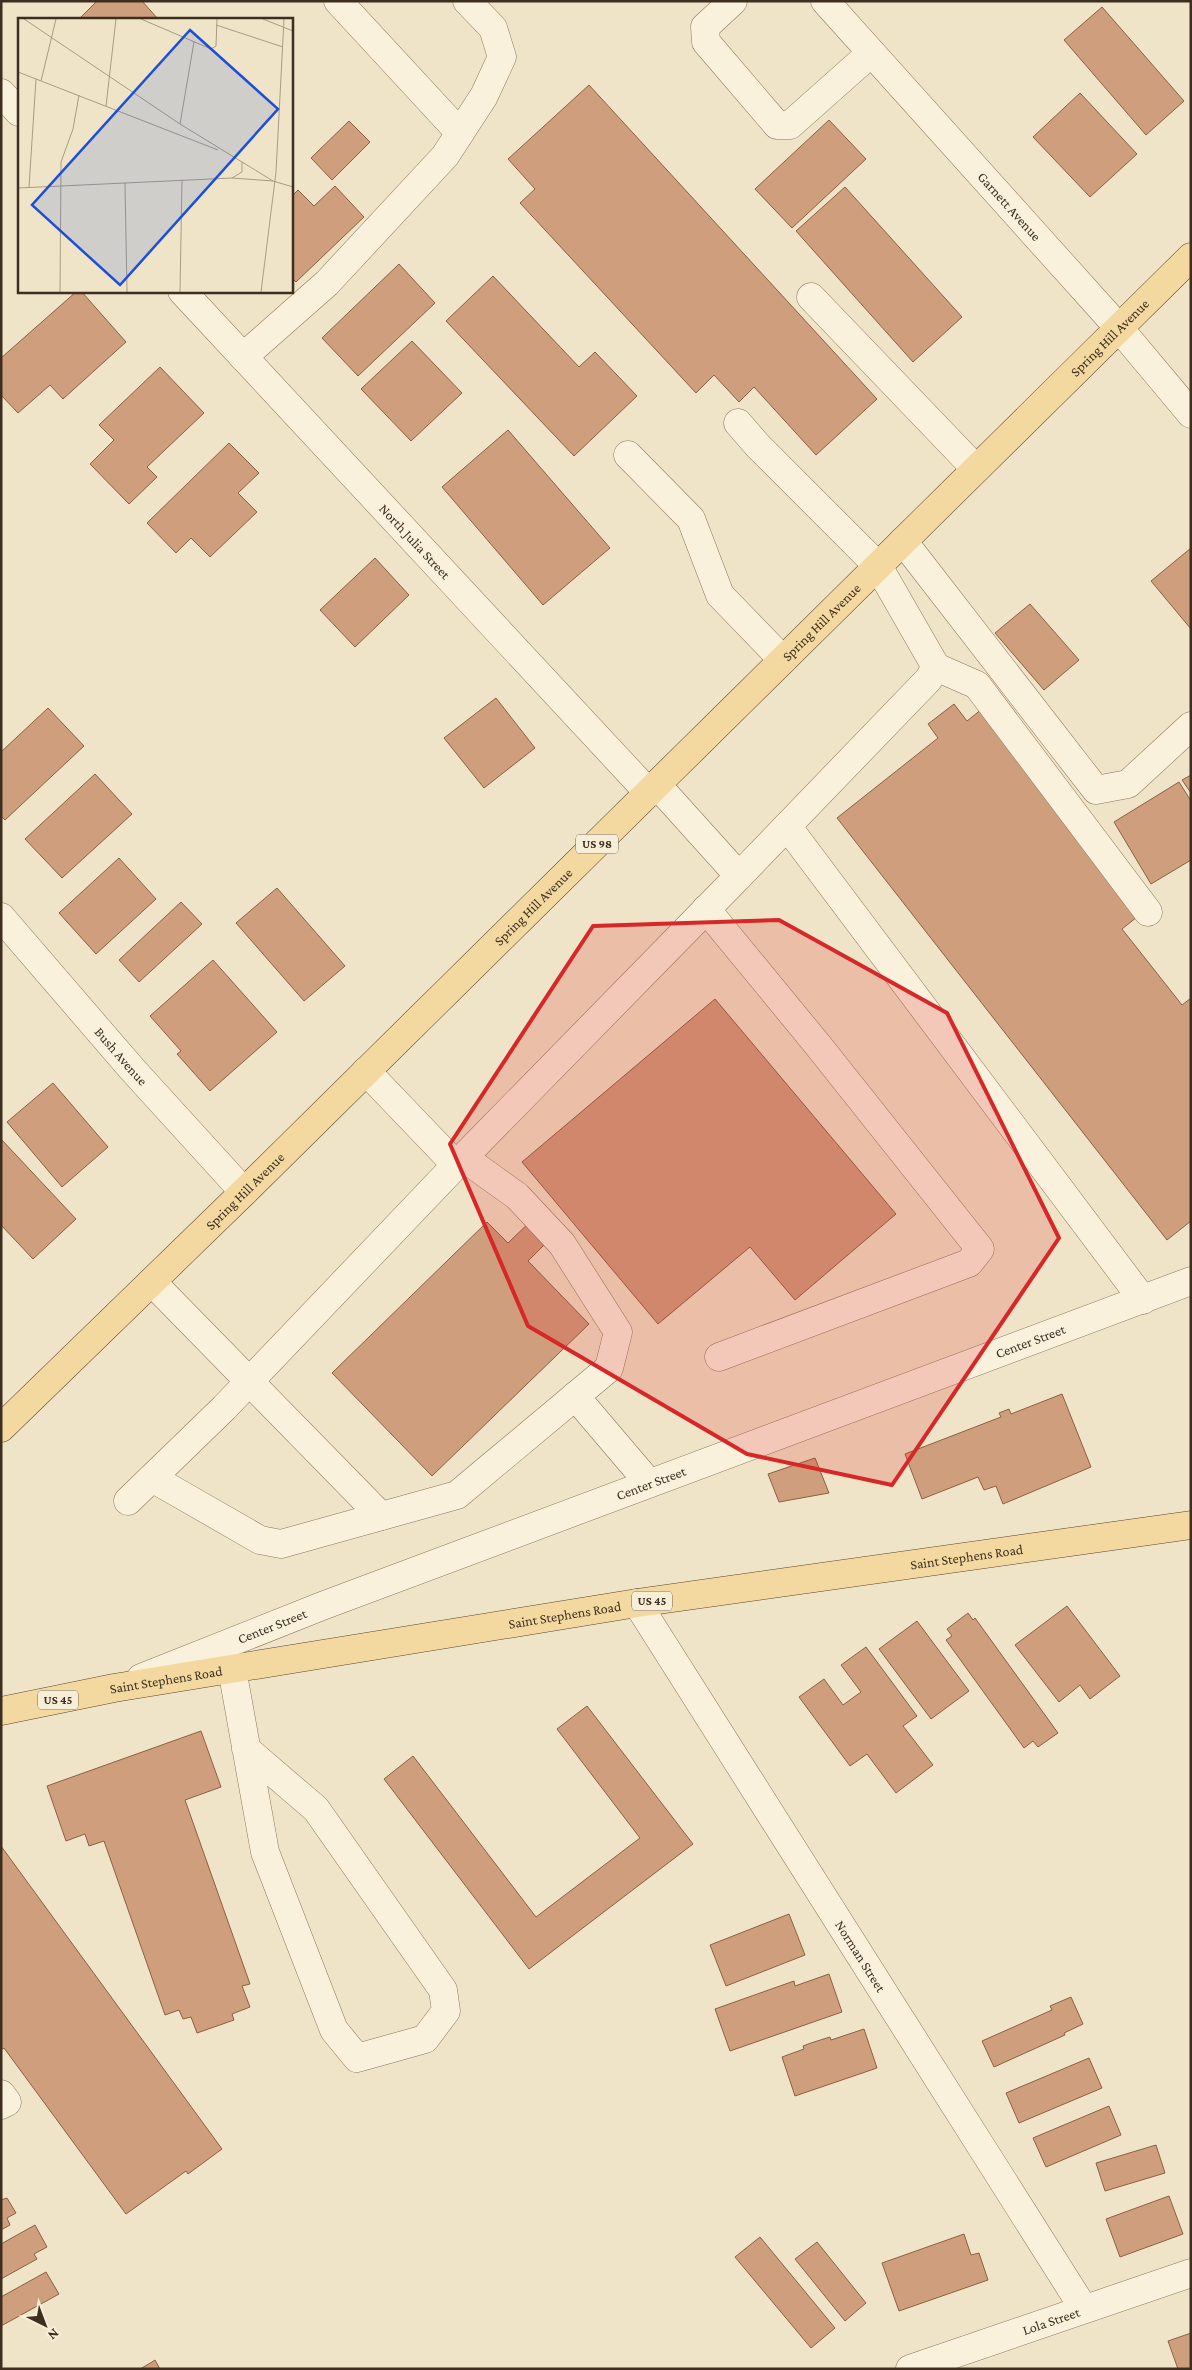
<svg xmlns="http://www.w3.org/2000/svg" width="1192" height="2370" viewBox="0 0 1192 2370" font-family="'Crimson Pro',serif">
  <rect width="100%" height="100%" fill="#f0e4c8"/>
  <g fill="#cf9f7d" stroke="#8d5f41">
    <polygon points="97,1 142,1 158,19 79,19"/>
    <polygon points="1102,7 1184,101 1146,135 1064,40"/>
    <polygon points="589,85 877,399 816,455 754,387 739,402 714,375 696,393 520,203 535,189 508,159"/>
    <polygon points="1080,93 1137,154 1090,197 1033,137"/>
    <polygon points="829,120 866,159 792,228 755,189"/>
    <polygon points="349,121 370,142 332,180 311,158"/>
    <polygon points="335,186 364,217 296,282 291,277 291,197 298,190 314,206"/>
    <polygon points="845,187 962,317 913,362 796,231"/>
    <polygon points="399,264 435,303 358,376 322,338"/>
    <polygon points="493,276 579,367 595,352 637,396 574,456 446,321"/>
    <polygon points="77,291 81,291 126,342 63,399 50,385 18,413 1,395 1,358"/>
    <polygon points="412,341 462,393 411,441 361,389"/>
    <polygon points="160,367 204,413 147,467 157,477 129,504 90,464 114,440 99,425"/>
    <polygon points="508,430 610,548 543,605 442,487"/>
    <polygon points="229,443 259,473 238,493 257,512 210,557 191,538 176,553 147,523"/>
    <polygon points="1191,548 1191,629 1151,581"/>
    <polygon points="375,558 409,595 355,647 320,610"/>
    <polygon points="1030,604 1079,660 1044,690 995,633"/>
    <polygon points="496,698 535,748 484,788 444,738"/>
    <polygon points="954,704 967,721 982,709 1142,913 1122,929 1182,1005 1191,998 1191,1221 1167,1240 837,818 938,738 928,724"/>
    <polygon points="48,708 84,746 5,820 1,816 1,752"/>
    <polygon points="95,774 132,814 62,878 25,839"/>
    <polygon points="1191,775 1191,793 1182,780"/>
    <polygon points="1179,782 1191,801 1191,860 1151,884 1114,822"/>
    <polygon points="119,858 156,899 96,954 59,913"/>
    <polygon points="277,888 345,966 304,1001 236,923"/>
    <polygon points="181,902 202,924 139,982 119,960"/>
    <polygon points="213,960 277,1032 210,1091 177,1054 181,1051 150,1016"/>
    <polygon points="715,999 896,1214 795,1300 750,1247 658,1324 522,1162"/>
    <polygon points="53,1083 108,1147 62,1187 7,1122"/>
    <polygon points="1,1139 76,1219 33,1259 1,1225"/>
    <polygon points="534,1218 552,1237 528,1261 589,1324 432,1476 332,1373 487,1222 508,1243"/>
    <polygon points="1062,1394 1091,1467 1003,1504 996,1486 984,1490 978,1477 922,1499 905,1454 1001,1417 999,1413 1009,1409 1011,1414"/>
    <polygon points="815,1458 829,1493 779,1502 768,1474"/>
    <polygon points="1067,1606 1120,1676 1090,1699 1080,1685 1059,1702 1015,1645"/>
    <polygon points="968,1613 973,1620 975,1618 1058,1733 1038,1747 1033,1741 1024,1748 946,1640 952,1636 947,1629"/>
    <polygon points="917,1621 969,1691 931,1719 879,1649"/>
    <polygon points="866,1647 917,1716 903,1726 933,1765 896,1793 867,1754 850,1766 799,1697 824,1679 843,1705 861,1692 841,1665"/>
    <polygon points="587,1706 693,1844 529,1969 384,1779 413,1756 536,1917 640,1838 557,1729"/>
    <polygon points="201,1731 221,1787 185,1800 250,1984 242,1986 250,2007 232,2014 234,2020 197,2033 191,2017 183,2019 179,2010 165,2015 104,1841 89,1846 85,1834 66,1841 47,1786"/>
    <polygon points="1,1846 222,2149 188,2174 186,2171 126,2214 4,2048 1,2050"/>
    <polygon points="789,1914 805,1955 726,1986 710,1945"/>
    <polygon points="829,1974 842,2012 730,2051 715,2009 794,1981 795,1986"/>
    <polygon points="1071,1997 1083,2024 1064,2033 1065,2035 994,2067 982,2041 1052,2010 1050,2006"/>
    <polygon points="864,2029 877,2068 795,2096 782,2057 804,2049 803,2046 811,2043 830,2037 831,2040"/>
    <polygon points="1089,2058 1102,2088 1019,2123 1006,2093"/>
    <polygon points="1109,2106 1121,2135 1046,2167 1033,2138"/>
    <polygon points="1156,2145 1165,2173 1105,2191 1096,2163"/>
    <polygon points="1169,2196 1183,2234 1120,2257 1106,2219"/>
    <polygon points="7,2198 16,2213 7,2218 10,2225 1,2230 1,2200"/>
    <polygon points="35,2225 47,2247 34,2254 37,2259 1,2279 1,2244"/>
    <polygon points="964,2234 971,2255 979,2253 988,2280 899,2311 882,2263"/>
    <polygon points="760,2237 835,2328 811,2348 735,2257"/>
    <polygon points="817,2242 866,2303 845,2321 795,2259"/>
    <polygon points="46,2272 59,2294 1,2326 1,2297"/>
    <polygon points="1191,2333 1191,2369 1178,2369 1168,2341"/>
    <polygon points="155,2360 160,2369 140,2369 152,2362"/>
  </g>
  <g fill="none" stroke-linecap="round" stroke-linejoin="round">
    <defs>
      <g id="minor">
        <polyline points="338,1 460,133"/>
        <polyline points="733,1 705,27 706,42 777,125 790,125 871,53"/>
        <path id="s1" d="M825,1L1119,328L1191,414"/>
        <polyline points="1,93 19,112"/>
        <path id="s2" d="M182,291L649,793"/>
        <polyline points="811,297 976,469"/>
        <polyline points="243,357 327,283 445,156 484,96 502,57 493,28 467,1"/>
        <polyline points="628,455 691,519 720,595 783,660"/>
        <polyline points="903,541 1096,790 1128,784 1191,726"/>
        <polyline points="936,667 977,685 1148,912"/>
        <polyline points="657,785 739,876 928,680 936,667 878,566 758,446 738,423"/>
        <polyline points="787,826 1143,1300"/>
        <polyline points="706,909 817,1044 980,1249 969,1263 719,1357"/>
        <path id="s3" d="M1,917L132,1069L244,1192"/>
        <polyline points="366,1071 456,1165 739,876"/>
        <polyline points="152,1282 381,1516"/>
        <polyline points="575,1396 649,1483"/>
        <polyline points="152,1478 260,1540 281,1544 457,1495 609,1368 618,1332 562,1244 517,1196 464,1158"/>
        <polyline points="128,1501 224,1408 456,1165"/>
        <path id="s4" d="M637,1603L1084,2309"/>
        <polyline points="232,1669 265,1852 334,2030 357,2058 425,2039 446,2011 443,1990 316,1809 246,1749"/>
        <path id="s5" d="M141,1678L322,1606L1191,1281"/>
        <polyline points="1,2094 7,2102 1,2105"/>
        <path id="s6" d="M910,2369L1191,2273"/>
      </g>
      <g id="major">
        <path id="s7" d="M1,1428L244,1192L1191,257"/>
        <path id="s8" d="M1,1711L114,1688L637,1603L1191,1525"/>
      </g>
    </defs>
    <use href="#minor" stroke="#8d765c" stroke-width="29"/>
    <use href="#major" stroke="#5b4430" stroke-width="29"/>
    <use href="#minor" stroke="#faf1dc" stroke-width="28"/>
    <use href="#major" stroke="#f3d9a0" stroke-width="28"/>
  </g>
  <path fill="#d62828" fill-opacity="0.2" stroke="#d62828" stroke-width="4" stroke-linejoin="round" d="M779,920L947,1013L1059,1238L892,1485L747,1454L528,1326L450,1144L593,926Z"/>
  <g text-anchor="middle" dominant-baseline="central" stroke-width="5" stroke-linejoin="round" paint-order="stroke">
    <g fill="#f7eed8" stroke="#756857" stroke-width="1">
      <rect x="576" y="834.5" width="42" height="19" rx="4"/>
      <rect x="632" y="1591.5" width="40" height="19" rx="4"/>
      <rect x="38" y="1690.5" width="40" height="19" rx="4"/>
    </g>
    <g font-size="12" font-weight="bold" fill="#3d2e20">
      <text x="597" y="844">US 98</text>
      <text x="652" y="1601">US 45</text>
      <text x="58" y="1700">US 45</text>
    </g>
    <g font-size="14" fill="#3d2e20" stroke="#f7eed8">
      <text stroke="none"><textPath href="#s1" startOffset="276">Garnett Avenue</textPath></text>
      <text stroke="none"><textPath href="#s7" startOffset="1555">Spring Hill Avenue</textPath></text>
      <text stroke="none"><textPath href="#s2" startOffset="342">North Julia Street</textPath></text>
      <text stroke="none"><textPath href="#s7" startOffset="1150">Spring Hill Avenue</textPath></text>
      <text stroke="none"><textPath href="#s7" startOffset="745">Spring Hill Avenue</textPath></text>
      <text stroke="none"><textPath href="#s3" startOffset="184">Bush Avenue</textPath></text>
      <text stroke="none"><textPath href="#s7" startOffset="340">Spring Hill Avenue</textPath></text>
      <text stroke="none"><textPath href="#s5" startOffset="951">Center Street</textPath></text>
      <text stroke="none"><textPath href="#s5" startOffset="546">Center Street</textPath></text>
      <text stroke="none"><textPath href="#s8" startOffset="978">Saint Stephens Road</textPath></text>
      <text stroke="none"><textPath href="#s8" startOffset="572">Saint Stephens Road</textPath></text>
      <text stroke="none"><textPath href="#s5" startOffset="141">Center Street</textPath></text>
      <text stroke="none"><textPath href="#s8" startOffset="168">Saint Stephens Road</textPath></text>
      <text stroke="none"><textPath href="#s4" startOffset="418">Norman Street</textPath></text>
      <text stroke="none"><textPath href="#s6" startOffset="149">Lola Street</textPath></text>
    </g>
  </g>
  <g transform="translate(18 18)">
    <rect width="275" height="275" fill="#f0e4c8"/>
    <path fill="none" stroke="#a89b85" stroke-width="1" d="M6,1L162,106L255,163M123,1L193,31L198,28L199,1M245,1L275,13M198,7L265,29M0,54L200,132M23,63L38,1M88,88L98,1M162,106L176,24M214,160L224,154V144M107,165L109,274M11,169L18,61M0,170L214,160L255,163L275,169M42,274L43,144L55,111L61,77M162,274L164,162M243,274L258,154L266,1"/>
    <path fill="#1d4ed8" fill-opacity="0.15" stroke="#1d4ed8" stroke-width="2.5" d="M172,12L260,91L102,267L14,187Z"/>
    <rect width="275" height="275" fill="none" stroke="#3d2e20" stroke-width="2.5"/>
  </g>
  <rect width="1192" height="2370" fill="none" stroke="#3d2e20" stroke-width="5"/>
  <g transform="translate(45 2325) rotate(138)" stroke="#f7eed8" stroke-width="4" paint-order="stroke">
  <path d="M0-4L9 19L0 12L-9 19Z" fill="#3d2e20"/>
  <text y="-8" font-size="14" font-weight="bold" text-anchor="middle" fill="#3d2e20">N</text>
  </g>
</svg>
